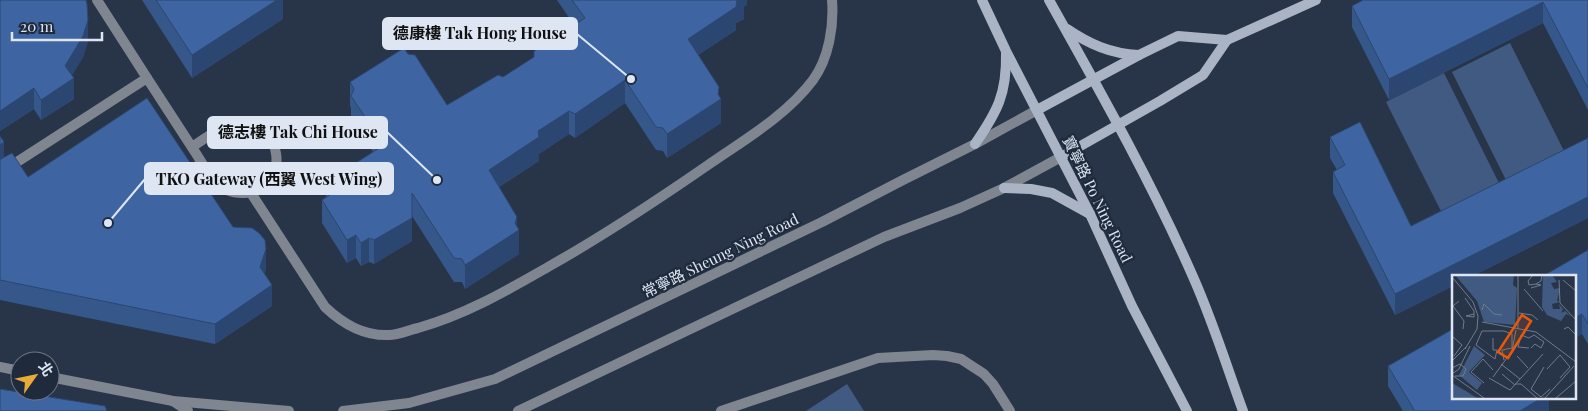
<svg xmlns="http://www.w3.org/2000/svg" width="1588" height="411" viewBox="0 0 1588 411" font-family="'Playfair Display','Noto Sans TC',serif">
  <rect width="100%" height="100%" fill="#283548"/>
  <g fill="#405a81">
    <polygon points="1510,43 1570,163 1512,192 1452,72"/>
    <polygon points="1444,73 1507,199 1449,227 1386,102"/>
    <polygon points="847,384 864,411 806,411"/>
  </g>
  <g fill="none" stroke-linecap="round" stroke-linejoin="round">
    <g stroke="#7f8690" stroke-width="10">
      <polyline points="97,0 147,78"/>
      <path d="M0,173L147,78C163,103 179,127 195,152C203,164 211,181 223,188C230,193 238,193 245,193C293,190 283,116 236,123C221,125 205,139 192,147"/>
      <path d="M251,193L325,307C343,324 363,336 389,335C398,335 409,330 418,328C465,315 506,291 548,267C603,236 656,201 708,165C744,140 786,116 813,80C829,58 834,26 832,0"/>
      <polyline points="721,411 878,358 933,355 947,356 961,359 984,374 993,384 1010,411"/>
    </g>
    <g stroke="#7f8690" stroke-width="10">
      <polyline points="0,367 20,371"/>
      <polyline points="50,377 173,401 289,411"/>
      <polyline points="173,401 188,411"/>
      <polyline points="343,411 409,403 495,379 822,222 903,180 975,144 1037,110"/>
      <polyline points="518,411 884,237 960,208 1004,188 1061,157"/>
    </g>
    <g stroke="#aab4c4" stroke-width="10">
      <polyline points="982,0 1006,51 1090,214 1132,306 1187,411"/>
      <path d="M1049,0C1100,91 1152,183 1194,279C1213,322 1227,367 1243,411"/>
      <path d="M1067,29C1089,44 1111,54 1139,55"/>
      <polyline points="1037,110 1139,55 1178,36 1227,40 1316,0"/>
      <path d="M975,144C997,112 1007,94 1006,53"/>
      <polyline points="1061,157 1160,101 1203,75 1227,40"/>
      <polyline points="1004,188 1031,189 1052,193 1090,214"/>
    </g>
  </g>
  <g fill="#35578a">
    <polygon points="0,0 88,41 83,57 72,75 74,99 41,120 34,109 0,131"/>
    <polygon points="142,0 283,0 283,19 192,78"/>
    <polygon points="557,0 747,0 747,5 744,6 744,19 736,23 736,30 698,55 719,96 721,123 667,158 663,151 656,150 625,103 575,138 569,134 539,154 539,161 499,187 517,227 519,254 465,289 462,282 454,282 412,216 412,241 374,264 369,262 361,266 356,258 347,263 322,223 322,200 326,197 326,189 334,184 373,152 351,119 351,108 350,106 350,82 408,54 447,105 503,77 534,57 574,25"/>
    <polygon points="1588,0 1588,110 1543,23 1389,100 1352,27 1352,6"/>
    <polygon points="0,136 4,157 28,177 233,227 266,269 264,274 272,306 215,344 0,300"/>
    <polygon points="1330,137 1411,226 1588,218 1473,276 1453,276 1453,286 1395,315 1333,193 1333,172 1337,170 1330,158"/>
    <polygon points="1588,250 1588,344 1582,334 1574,338"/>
    <polygon points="1388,366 1549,397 1549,411 1403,411 1388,386"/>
  </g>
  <g fill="#2b4771">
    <polygon points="277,0 283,0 283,19 192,78 192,55"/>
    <polygon points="736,0 747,0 747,5 744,6 744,19 736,23 736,30 688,62 688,39"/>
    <polygon points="1543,2 1543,23 1389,100 1389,79"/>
    <polygon points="88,20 88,41 83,57 68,82 74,78 74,99 41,120 41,100"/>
    <polygon points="625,80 625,103 575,138 575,114"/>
    <polygon points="719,87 719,101 721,99 721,123 667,158 667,134 718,94"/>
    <polygon points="34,88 34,109 0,131 0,111"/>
    <polygon points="569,111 569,134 539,154 539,161 489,193 489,170 538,131"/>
    <polygon points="4,142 4,162 0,165 0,145"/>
    <polygon points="1588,197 1588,218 1473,276 1453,276 1453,286 1395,315 1395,294"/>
    <polygon points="517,217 517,232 519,230 519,254 465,289 465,265 515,223"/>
    <polygon points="412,218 412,241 374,264 374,240"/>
    <polygon points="356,235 356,258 347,263 347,240"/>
    <polygon points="369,238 369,262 361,266 361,243"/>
    <polygon points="266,249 266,269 260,288 260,267"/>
    <polygon points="272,285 272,306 215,344 215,324"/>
    <polygon points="1582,314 1582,334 1574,338 1574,318"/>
    <polygon points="1543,397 1549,397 1549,411 1520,411"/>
  </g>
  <g fill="#3e65a1" stroke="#2b4771">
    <polygon points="0,0 86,0 87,4 88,20 83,36 65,66 74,78 41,100 34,88 0,111"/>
    <polygon points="156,0 277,0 192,55"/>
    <polygon points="572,0 737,0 736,7 688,39 719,87 718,94 721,99 667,134 663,128 656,127 625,80 575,114 569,111 538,131 539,137 489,170 517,217 515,223 519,230 465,265 462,259 454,258 412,193 412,218 374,240 369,238 361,243 356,235 347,240 322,200 330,195 326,189 334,184 334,177 384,145 351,96 354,89 350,82 404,48 408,54 415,55 447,105 498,75 503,77 534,57 534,51 585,18"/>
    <polygon points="1363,0 1588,0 1588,88 1543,2 1389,79 1352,6"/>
    <polygon points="147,98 233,227 252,228 259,233 265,240 266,249 260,267 272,285 215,324 0,280 0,159 1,159 12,153 28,177"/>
    <polygon points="1360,122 1411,226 1588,138 1588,197 1395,294 1333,172 1345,165 1330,137"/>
    <polygon points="0,136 4,142 0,145"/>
    <polygon points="1588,250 1588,324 1582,314 1574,318 1574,276 1543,276"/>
    <polygon points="1453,329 1453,397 1543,397 1520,411 1415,411 1388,366"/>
    <polygon points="0,389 105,406 107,411 0,411"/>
  </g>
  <g text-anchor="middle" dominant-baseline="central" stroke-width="4.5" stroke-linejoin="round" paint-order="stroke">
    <g font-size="15" fill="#dde6f2" stroke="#1f2b3d">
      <text transform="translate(1098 199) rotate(64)">寶寧路 Po Ning Road</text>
      <text transform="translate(720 255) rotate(-26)">常寧路 Sheung Ning Road</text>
    </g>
  </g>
  <g transform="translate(1452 275)">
    <rect width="124" height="124" fill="#283548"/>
    <path d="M3,0H62L61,10L65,13L63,50L32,47L25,26ZM91,0H100L105,7L99,8L102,14L108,13L105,26L108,27L100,29L101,34H108L107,29L111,34L109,38L113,36L119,41L114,39L109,46L95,40L90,32ZM22,71L33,80L17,97L30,108L25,115L7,100ZM0,108L14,116L25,123H0Z" fill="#405a81"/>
    <path fill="none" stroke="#707c8c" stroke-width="1" d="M81,0L76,6L77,10L84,9M0,2L21,27L26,41L25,54L13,74M107,5L108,28L124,45M111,5L124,16M79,13L89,10L84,9L89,6L90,0M72,14L91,36M13,23L22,36V42L14,41L22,39M7,26L1,31L12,46L11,54M30,35L32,29L42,39L50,40M67,38L80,40L86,45M30,47L84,57L124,87M66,53V0M112,54L116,52L124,60M0,61L10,70L2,81M41,63V75H45L43,84L24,70L30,56H52L60,59V73L50,75L52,85M77,73L66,72L69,60L77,63L82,60L92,67L89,73L83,69L79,73M65,81L76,93M0,86L15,71M49,89L68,104M92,92L79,114L89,122L98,114M0,93L8,89L14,94L11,101H3M95,94L108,80L118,92L108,103M0,99L7,94L18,71M50,99L63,110M0,100L32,123M41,102L60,76L64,55M37,103L58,115L91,79M32,108L19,97L31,84L41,95M63,109H69L85,123M93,123L122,91M104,123L124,106"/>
    <path fill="#e8590c" fill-opacity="0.15" stroke="#e8590c" stroke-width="2.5" d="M70,40L79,46L56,83L46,77Z"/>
    <rect width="124" height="124" fill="none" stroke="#dde6f2" stroke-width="2.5"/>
  </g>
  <path fill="none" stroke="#dde6f2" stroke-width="2" d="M631 79L577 34M437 180L387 132M108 223L145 179"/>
  <g fill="#dde6f2" stroke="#1f2b3d" stroke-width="2">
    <circle cx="631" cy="79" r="5"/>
    <circle cx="437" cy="180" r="5"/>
    <circle cx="108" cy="223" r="5"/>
  </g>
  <g fill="#dde6f2" stroke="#dde6f2" stroke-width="2">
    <rect x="383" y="18" width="194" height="31" rx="5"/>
    <rect x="208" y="117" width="179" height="31" rx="5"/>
    <rect x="145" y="163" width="248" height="31" rx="5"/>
  </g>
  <g font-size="16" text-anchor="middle" font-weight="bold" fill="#111">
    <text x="480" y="39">德康樓 Tak Hong House</text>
    <text x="298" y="138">德志樓 Tak Chi House</text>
    <text x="269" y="185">TKO Gateway (西翼 West Wing)</text>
  </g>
  <g transform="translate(35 376) rotate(57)"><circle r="24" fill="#1f2b3d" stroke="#6b7685"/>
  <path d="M0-4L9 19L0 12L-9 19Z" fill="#e9ab38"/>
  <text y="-8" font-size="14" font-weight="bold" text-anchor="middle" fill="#dde6f2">北</text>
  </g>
  <path d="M12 32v8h90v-8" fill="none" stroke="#dde6f2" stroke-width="2.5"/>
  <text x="20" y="32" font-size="15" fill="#dde6f2" stroke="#1f2b3d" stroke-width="4" paint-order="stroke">20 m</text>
</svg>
